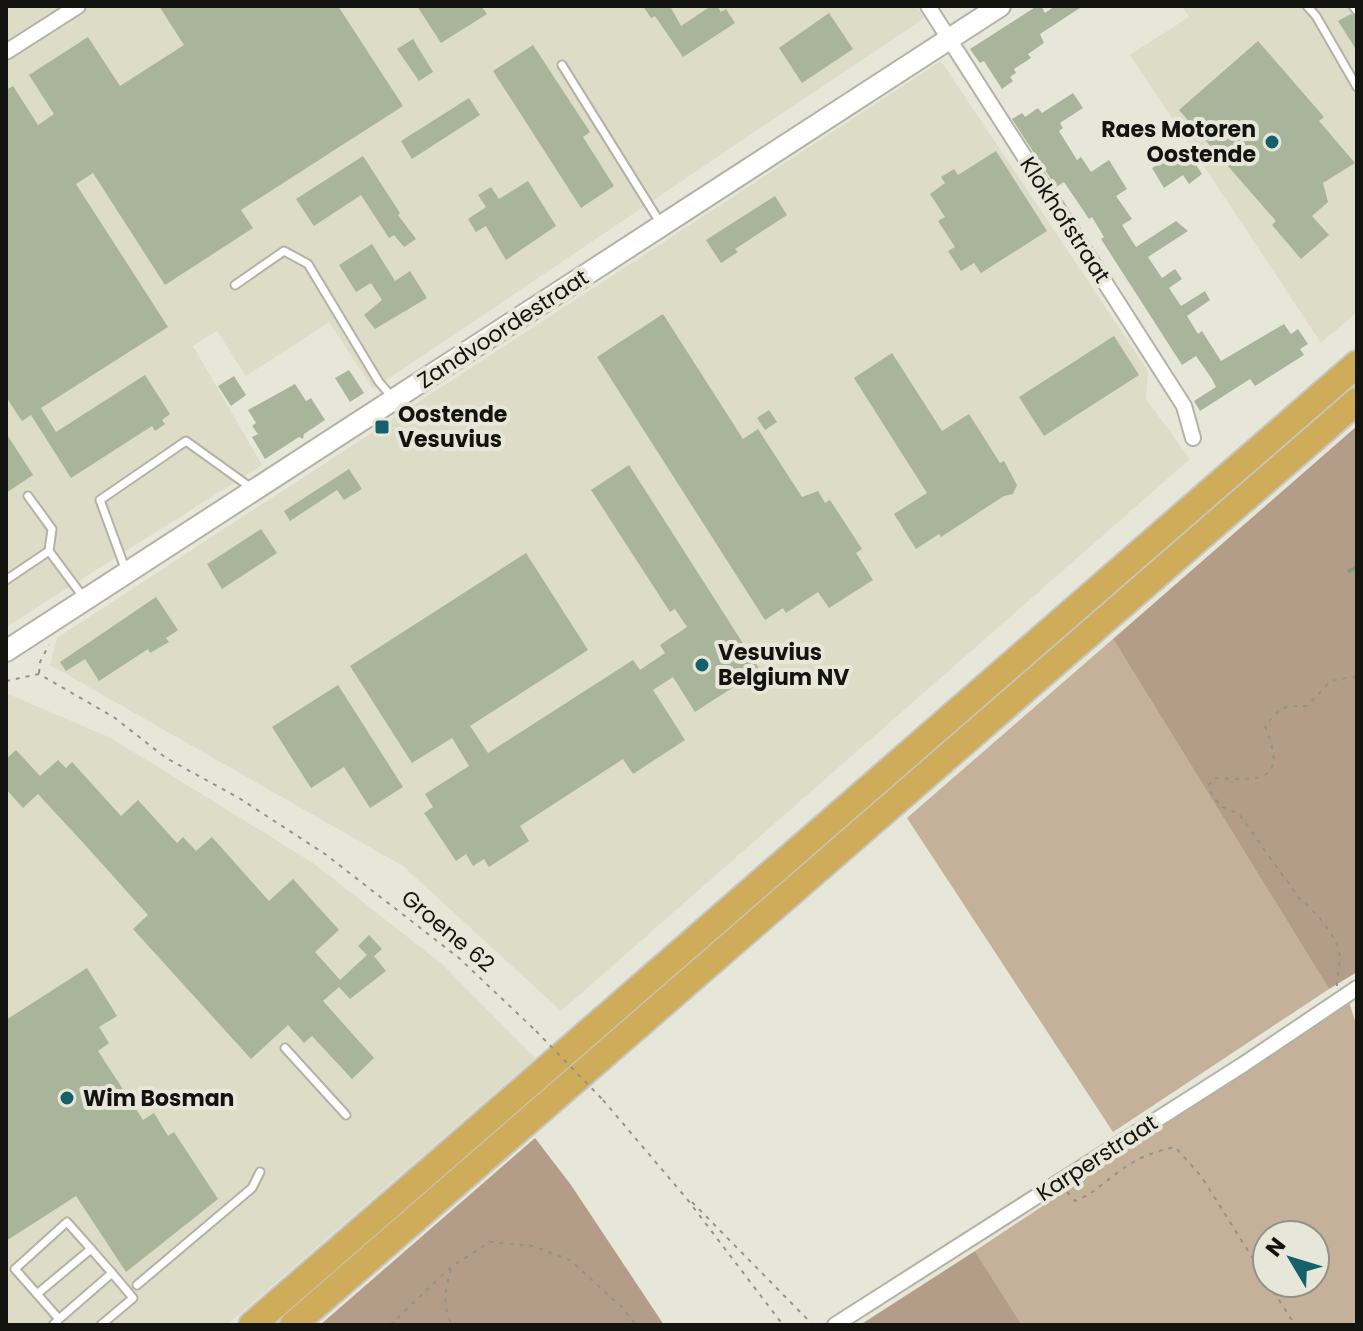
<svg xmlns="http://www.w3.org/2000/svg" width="1363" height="1331" viewBox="0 0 1363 1331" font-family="Poppins,sans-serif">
  <rect width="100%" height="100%" fill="#e7e7d9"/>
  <g fill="#dcdcc7">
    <polygon points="6,6 916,6 924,18 373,389 329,322 246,376 217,331 193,346 262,465 6,627"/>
    <polygon points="1182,6 1357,6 1357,312 1321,343 1130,55 1189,17"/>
    <polygon points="941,61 1148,371 1146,399 1190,459 561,1011 403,866 50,665 57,638"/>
    <polygon points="6,693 111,738 313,863 442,964 535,1058 227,1325 6,1325"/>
  </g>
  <g fill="#c5b09a" fill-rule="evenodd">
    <polygon points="1113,639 1329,989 1113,1132 907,818"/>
    <path d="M1349,1002L1357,1027V1325H1022L975,1251ZM1267,1235H1315V1283H1267Z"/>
  </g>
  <g fill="#b39d88">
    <polygon points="1357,426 1357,972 1329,989 1113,639"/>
    <polygon points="535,1138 571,1185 664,1325 320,1325"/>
    <polygon points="975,1251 1022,1325 860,1325"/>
  </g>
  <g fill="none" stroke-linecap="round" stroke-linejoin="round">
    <polyline stroke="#869786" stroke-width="4" points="1349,571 1357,567"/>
  </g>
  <g fill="#a9b59a">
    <polygon points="159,6 338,6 403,106 241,210 253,228 165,285 93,173 76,184 168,327 41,408 56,432 145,375 170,414 162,420 165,424 155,431 152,426 71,478 31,415 22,421 6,397 6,90 13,86 38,125 54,114 29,75 88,37 120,86 184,45"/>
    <polygon points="417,6 481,6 487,14 441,43"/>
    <polygon points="643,6 670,6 681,26 711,6 717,6 721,12 726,9 735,23 683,57 655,16 651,18"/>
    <polygon points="1037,6 1041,6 1045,13 1055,6 1083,6 1040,34 1044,43 1028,54 1031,58 1014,69 1016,73 1010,77 1013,81 1002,89 984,61 980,63 970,49"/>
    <polygon points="829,13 853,49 802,83 779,48"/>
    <polygon points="1351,14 1357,16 1357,51 1338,21"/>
    <polygon points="413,39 433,72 419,81 397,49"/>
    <polygon points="1258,41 1324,117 1319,121 1355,163 1323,183 1328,202 1312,216 1329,235 1301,259 1272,225 1276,221 1179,110"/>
    <polygon points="533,45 590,132 583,137 614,186 581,208 493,71"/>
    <polygon points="1073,93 1083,108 1060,123 1063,128 1059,131 1077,160 1081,157 1091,172 1109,160 1127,189 1116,196 1132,219 1122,225 1136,247 1176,221 1188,231 1148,257 1162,278 1175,269 1182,279 1169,288 1181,306 1205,291 1210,300 1187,316 1198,334 1202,331 1221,361 1284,324 1291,334 1298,329 1308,344 1300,349 1304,355 1255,386 1250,379 1200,411 1194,401 1216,387 1212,379 1196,356 1182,365 1101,239 1104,237 1092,217 1089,219 1064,182 1056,187 1012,119 1022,113 1025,117 1038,108 1042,113"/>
    <polygon points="469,98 480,115 412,159 401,141"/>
    <polygon points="1185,148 1202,174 1189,184 1183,175 1164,188 1152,168"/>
    <polygon points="996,151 1047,231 981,273 974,263 961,271 948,251 955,247 938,221 945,217 930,194 945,183 941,177 954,169 958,175"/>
    <polygon points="363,156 400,213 398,215 416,239 404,247 394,235 389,238 361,195 314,226 296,199"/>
    <polygon points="528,181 556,226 506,260 486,226 476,232 468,219 486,207 478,195 491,187 499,199"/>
    <polygon points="775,196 787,215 735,249 738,252 721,263 706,240"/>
    <polygon points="372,244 395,281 410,271 427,298 375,329 364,315 382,300 371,283 356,292 339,265"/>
    <polygon points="663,314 743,439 758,429 802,497 818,491 825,503 830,500 862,549 856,553 873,580 829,608 818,592 786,613 783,608 765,620 597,357"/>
    <polygon points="1114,336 1139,375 1044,436 1019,397"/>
    <polygon points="892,353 942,431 969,414 1000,463 1004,461 1017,485 1013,494 1004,496 941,537 939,534 916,549 894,514 927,493 854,378"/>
    <polygon points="349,370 364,393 350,402 335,378"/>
    <polygon points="234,376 246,395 231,406 218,386"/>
    <polygon points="295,384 306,401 311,398 325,420 304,434 303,439 299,437 265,459 252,437 258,434 252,426 256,423 248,410"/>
    <polygon points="769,410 777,422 765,430 757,418"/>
    <polygon points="6,433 33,475 6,493"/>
    <polygon points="629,465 760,670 695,712 673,677 653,690 685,740 633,774 623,759 520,826 529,841 489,867 484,859 473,866 466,854 456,861 424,813 433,807 425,794 469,766 452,738 412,763 350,666 526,553 588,650 470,726 488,753 633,660 640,670 665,653 660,645 687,627 675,609 670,612 591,490"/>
    <polygon points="349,469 362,489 344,500 337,490 290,521 284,511"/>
    <polygon points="261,529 277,553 222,589 207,564"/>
    <polygon points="156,597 178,630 166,638 169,642 150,653 148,649 99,681 85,659 66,671 60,662"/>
    <polygon points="338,685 403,787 370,808 344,767 311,788 272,727"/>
    <polygon points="16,750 40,776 58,760 66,768 72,762 121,816 138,800 177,843 183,837 196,851 212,837 269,901 293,879 339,930 315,952 340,980 367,955 358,946 369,935 382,949 374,956 386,971 350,999 339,987 323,1001 374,1058 352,1079 312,1036 304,1043 288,1025 251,1059 133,929 148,915 87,847 38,794 23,808 6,789 6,759"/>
    <polygon points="87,968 117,1016 99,1027 109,1043 98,1051 143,1120 154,1113 168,1136 174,1132 218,1199 126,1272 76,1196 6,1241 6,1020"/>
  </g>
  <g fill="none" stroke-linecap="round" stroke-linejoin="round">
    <defs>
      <g id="service">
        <polyline points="1307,6 1316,16 1357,87"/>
        <polyline points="1353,6 1356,10"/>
        <polyline points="562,65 661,224"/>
        <polyline points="235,285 284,251 308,264 379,382 393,398"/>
        <polyline points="28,496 52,529 49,551"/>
        <polyline points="126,571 100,500 186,441 250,487"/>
        <polyline points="6,580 49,551 84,598"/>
        <polyline points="285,1048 346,1115"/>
        <polyline points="137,1285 252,1188 260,1172"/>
        <polyline points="37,1294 91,1249 112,1273"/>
        <polyline points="59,1319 112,1273 133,1298 101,1325"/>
        <polyline points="53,1325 59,1319 15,1269 67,1222 91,1249"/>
      </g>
      <g id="minor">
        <polyline points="928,6 1184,406 1193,438"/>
        <polyline points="6,52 78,6"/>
        <polyline points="835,1325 1244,1064 1357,988"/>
      </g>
      <polyline id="secondary" points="6,651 1000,6"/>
      <g id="motorway">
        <polyline points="252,1325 1357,364"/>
        <polyline points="293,1325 1357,401"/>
      </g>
    </defs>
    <use href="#service" stroke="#b2b2a5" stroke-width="11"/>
    <use href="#minor" stroke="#b2b2a5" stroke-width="18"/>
    <use href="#secondary" stroke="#b2b2a5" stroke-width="24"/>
    <use href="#motorway" stroke="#c6c6c5" stroke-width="30"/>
    <g stroke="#939389" stroke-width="2" stroke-dasharray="4 6" stroke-linecap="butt">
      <polyline points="39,673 40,662 49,645"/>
      <polyline points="6,681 39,674 115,718 166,758 239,798 325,854 459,958 536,1031"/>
      <path d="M1337,986C1336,974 1343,961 1338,948C1333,932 1313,908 1299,898L1239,814L1220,806L1210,791L1209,785L1214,778C1260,780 1289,784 1265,726C1281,706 1283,706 1307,706L1331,681L1357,676"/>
      <polyline points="603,1100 687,1199 783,1325"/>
      <path d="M1067,1192L1075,1201C1096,1193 1109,1177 1127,1166C1142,1156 1157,1151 1175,1147L1201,1176L1267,1281"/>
      <polyline points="692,1202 813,1325"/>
      <path d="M451,1269C445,1290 442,1305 452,1325"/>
      <polyline points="1268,1283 1295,1325"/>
      <polyline points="390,1325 451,1267 490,1242 533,1246 570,1260 624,1309 636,1325"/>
    </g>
    <use href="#service" stroke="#fff" stroke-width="7"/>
    <use href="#minor" stroke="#fff" stroke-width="14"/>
    <use href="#secondary" stroke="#fff" stroke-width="20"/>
    <use href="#motorway" stroke="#ceac5a" stroke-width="26"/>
    <polyline stroke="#939389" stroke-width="2" stroke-dasharray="4 6" stroke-linecap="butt" points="536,1031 603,1100"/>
  </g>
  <g fill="#14616c" stroke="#e7e7d9" stroke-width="3">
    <circle cx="1272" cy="142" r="8"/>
    <rect x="374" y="419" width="16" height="16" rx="4"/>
    <circle cx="702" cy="665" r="8"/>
    <circle cx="67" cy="1098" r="8"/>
  </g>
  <g text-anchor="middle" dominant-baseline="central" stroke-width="8" stroke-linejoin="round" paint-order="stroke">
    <g font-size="22" font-weight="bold" fill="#13130f" stroke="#e7e7d9" text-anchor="start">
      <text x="1256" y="129" text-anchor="end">Raes Motoren<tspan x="1256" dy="25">Oostende</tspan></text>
      <text x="398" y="414">Oostende<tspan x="398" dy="25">Vesuvius</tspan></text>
      <text x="718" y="652">Vesuvius<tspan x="718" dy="25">Belgium NV</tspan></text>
      <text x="83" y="1098">Wim Bosman</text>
    </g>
    <g font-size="22" fill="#13130f" stroke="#e7e7d9">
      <text transform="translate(1065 220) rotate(57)">Klokhofstraat</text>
      <text transform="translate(503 329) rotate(-33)">Zandvoordestraat</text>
      <text transform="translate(448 931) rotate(40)">Groene 62</text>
      <text transform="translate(1097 1158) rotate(-33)">Karperstraat</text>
    </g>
  </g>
  <rect width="1363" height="1331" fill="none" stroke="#13130f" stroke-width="16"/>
  <g transform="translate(1291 1259) rotate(308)"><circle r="38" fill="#e7e7d9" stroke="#929288" stroke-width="2"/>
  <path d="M0-6L14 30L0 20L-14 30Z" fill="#14616c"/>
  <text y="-12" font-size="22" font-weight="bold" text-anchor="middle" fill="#13130f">N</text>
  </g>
</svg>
